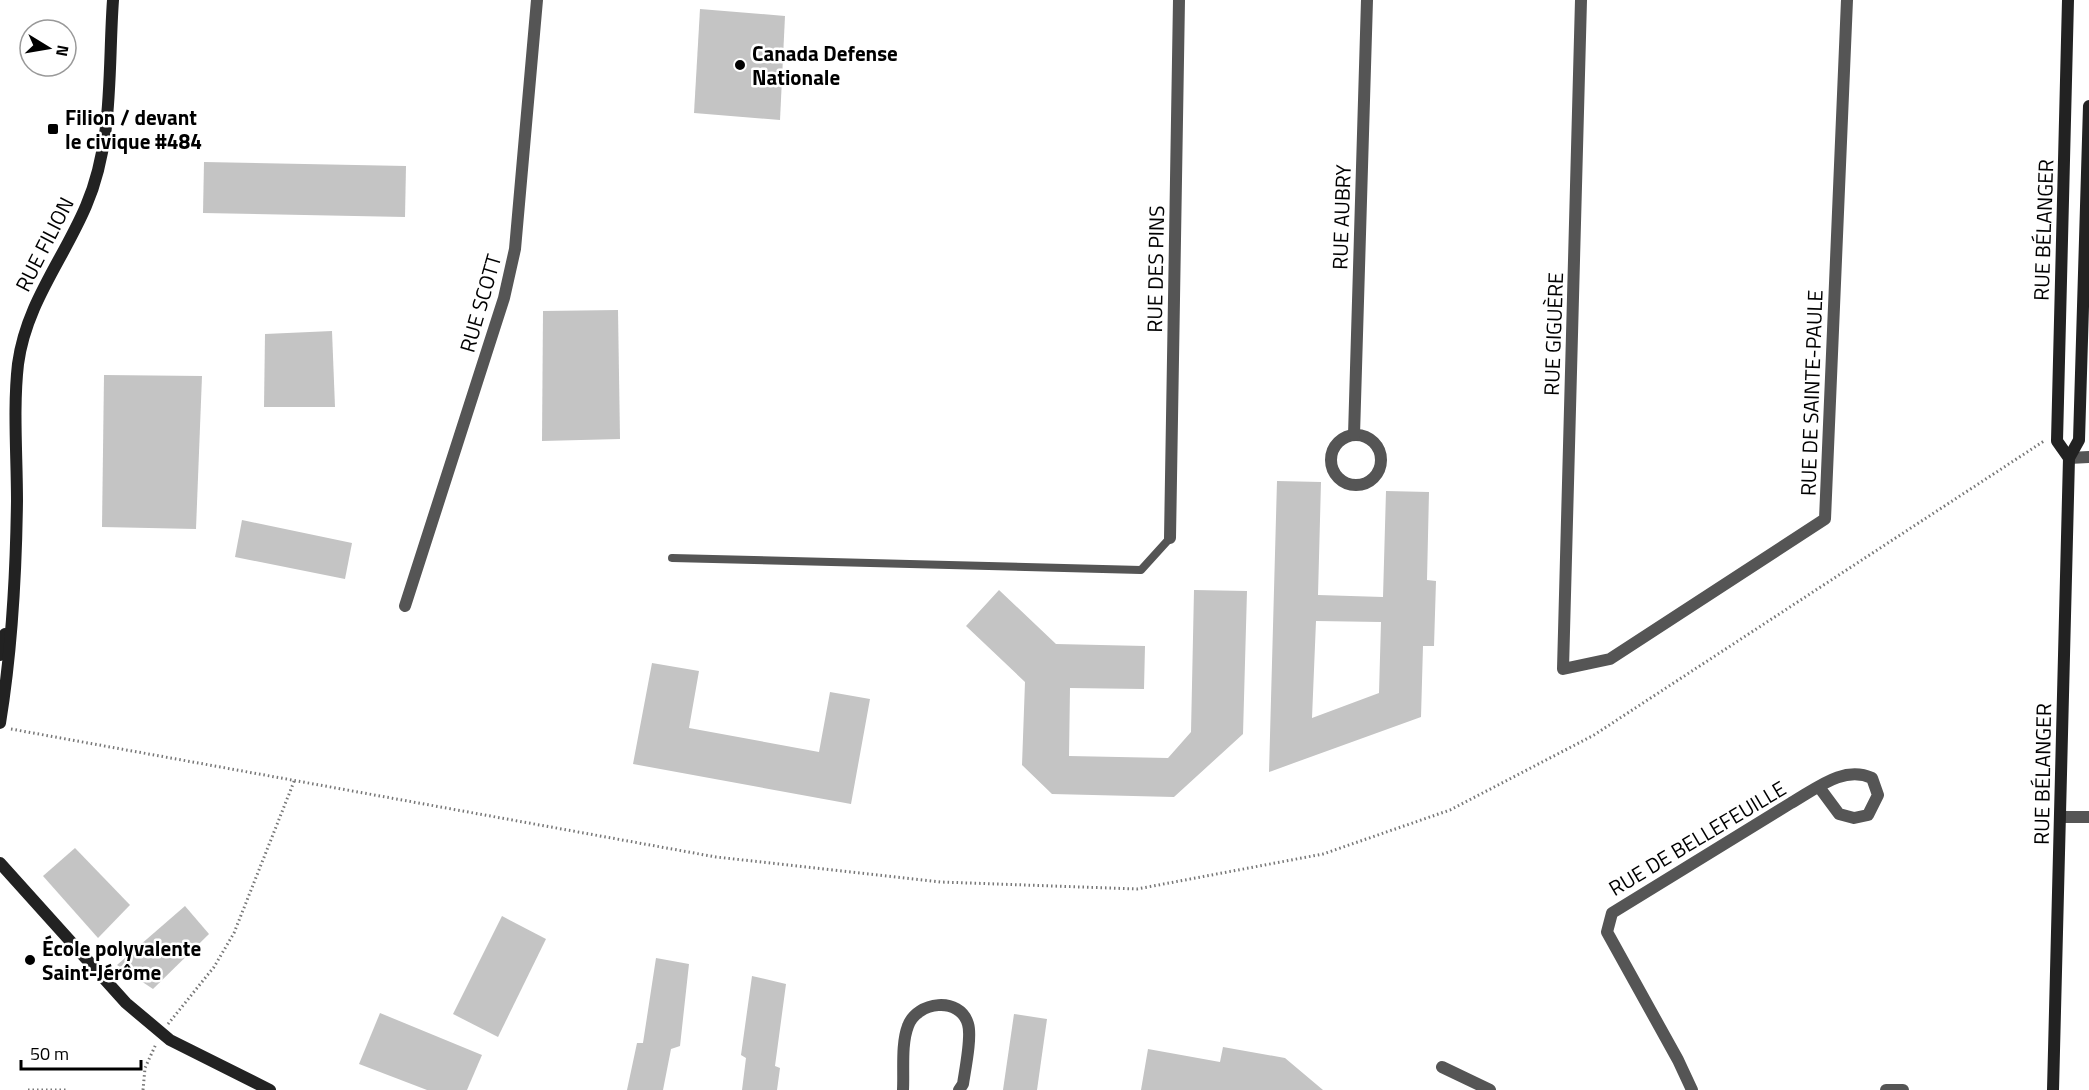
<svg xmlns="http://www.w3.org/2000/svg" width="2089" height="1090" viewBox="0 0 2089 1090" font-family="'Titillium Web',sans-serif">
  <rect width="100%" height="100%" fill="#fff"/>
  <g fill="#c4c4c4" fill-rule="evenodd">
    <polygon points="700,9 785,16 780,120 694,113"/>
    <polygon points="204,162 406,166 405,217 203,213"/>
    <polygon points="618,310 620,439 542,441 543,311"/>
    <polygon points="332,331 335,407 264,407 265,334"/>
    <polygon points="104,375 202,376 196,529 102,527"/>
    <path d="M1277,481L1321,482L1318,595L1383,597L1386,491L1429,492L1427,580L1436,581L1434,646H1423L1421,717L1269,772ZM1316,621L1381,622L1379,693L1312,718Z"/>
    <polygon points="242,520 352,543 345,579 235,557"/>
    <polygon points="999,590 1056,644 1145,646 1144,689 1070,688 1069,756 1168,758 1191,732 1194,590 1247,591 1243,734 1174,797 1052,794 1022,765 1025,682 966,626"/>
    <polygon points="652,663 699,671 689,728 819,752 830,692 870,699 851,804 633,764"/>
    <polygon points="75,848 130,905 98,938 43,876"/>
    <polygon points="185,906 209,934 153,989 117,965"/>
    <polygon points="502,916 546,939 498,1037 453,1014"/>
    <polygon points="656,958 689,964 680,1046 671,1049 663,1090 627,1090 637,1043 643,1043"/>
    <polygon points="752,976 786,984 775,1066 780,1068 777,1090 742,1090 746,1058 741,1055"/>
    <polygon points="380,1013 482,1055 467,1090 427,1090 359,1064"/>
    <polygon points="1014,1014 1047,1019 1037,1090 1003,1090"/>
    <polygon points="1223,1047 1285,1058 1323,1090 1141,1090 1148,1049 1220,1062"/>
  </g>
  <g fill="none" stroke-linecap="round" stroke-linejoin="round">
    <g stroke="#777" stroke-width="3" stroke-dasharray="1.5 3" stroke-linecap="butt">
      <polyline points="11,729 716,857 941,882 1137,889 1323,854 1450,810 1594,735 2044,441"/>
      <polyline points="168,1024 214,967 234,933 295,779"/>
      <polyline points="28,1090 66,1090"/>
      <polyline points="143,1090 145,1068 156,1044"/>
    </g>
    <polyline stroke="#555" stroke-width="8" points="672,558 1141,570 1170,538"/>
    <g stroke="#555" stroke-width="12">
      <polyline points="1581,0 1563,669 1610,659 1825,519 1847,0"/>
      <circle cx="1356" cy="460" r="25"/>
      <polyline points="1354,435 1367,0"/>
      <polyline points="2069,458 2089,457"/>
      <polyline points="1170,538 1179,0"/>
      <polyline points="405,606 504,298 515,249 537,0"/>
      <polyline points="2061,817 2089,817"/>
      <polyline points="1442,1067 1490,1090"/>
      <path d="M903,1090C904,1070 901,1044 908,1026C917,1001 960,996 968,1024C972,1037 965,1070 963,1084L959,1090"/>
      <path d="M1692,1090L1678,1060L1607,932L1612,913L1791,803C1816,789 1843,765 1872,778L1878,795L1868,815L1854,818L1839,814L1819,787"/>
      <polyline points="1886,1090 1903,1090"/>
    </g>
    <g stroke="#222" stroke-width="12">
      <polyline points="2068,0 2057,441 2069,458"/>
      <polyline points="0,655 5,634"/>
      <path d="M0,723C12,650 16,575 17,501C17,456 13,408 18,364C26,304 63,260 86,206C114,141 108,69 113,0"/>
      <polyline points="0,863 126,1003 170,1040 270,1090"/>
      <polyline points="2053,1090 2069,458 2079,440 2089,106"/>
    </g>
  </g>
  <g fill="#000" stroke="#fff" stroke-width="2">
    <circle cx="740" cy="65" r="6"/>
    <rect x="47" y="123" width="12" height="12" rx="3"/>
    <circle cx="30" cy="960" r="6"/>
  </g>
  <g text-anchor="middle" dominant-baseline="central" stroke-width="5" stroke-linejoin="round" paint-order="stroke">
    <g font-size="21" font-weight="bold" fill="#000" stroke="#fff" text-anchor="start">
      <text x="752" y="53">Canada Defense<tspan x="752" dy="24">Nationale</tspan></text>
      <text x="65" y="117">Filion / devant<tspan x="65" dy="24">le civique #484</tspan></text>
      <text x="42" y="948">École polyvalente<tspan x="42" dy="24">Saint-Jérôme</tspan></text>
    </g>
    <g font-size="21" fill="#000" stroke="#fff">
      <text transform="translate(1341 217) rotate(-88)">RUE AUBRY</text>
      <text transform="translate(2043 230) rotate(-88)">RUE BÉLANGER</text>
      <text transform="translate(44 244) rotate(-63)">RUE FILION</text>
      <text transform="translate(1155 269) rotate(-89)">RUE DES PINS</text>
      <text transform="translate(480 303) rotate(-74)">RUE SCOTT</text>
      <text transform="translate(1553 334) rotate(-88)">RUE GIGUÈRE</text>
      <text transform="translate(1811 393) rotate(-88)">RUE DE SAINTE-PAULE</text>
      <text transform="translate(2042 774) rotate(-89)">RUE BÉLANGER</text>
      <text transform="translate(1697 838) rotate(-31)">RUE DE BELLEFEUILLE</text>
    </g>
  </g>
  <g transform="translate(48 48) rotate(101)"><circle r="28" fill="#ffffff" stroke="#999999" stroke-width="1.5"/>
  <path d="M0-4.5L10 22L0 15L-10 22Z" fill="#000000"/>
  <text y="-9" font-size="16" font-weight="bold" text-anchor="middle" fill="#000000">N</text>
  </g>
  <path d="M21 1060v9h120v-9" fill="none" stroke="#000000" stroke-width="3"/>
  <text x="30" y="1060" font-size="18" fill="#000000" stroke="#ffffff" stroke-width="4.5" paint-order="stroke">50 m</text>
</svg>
